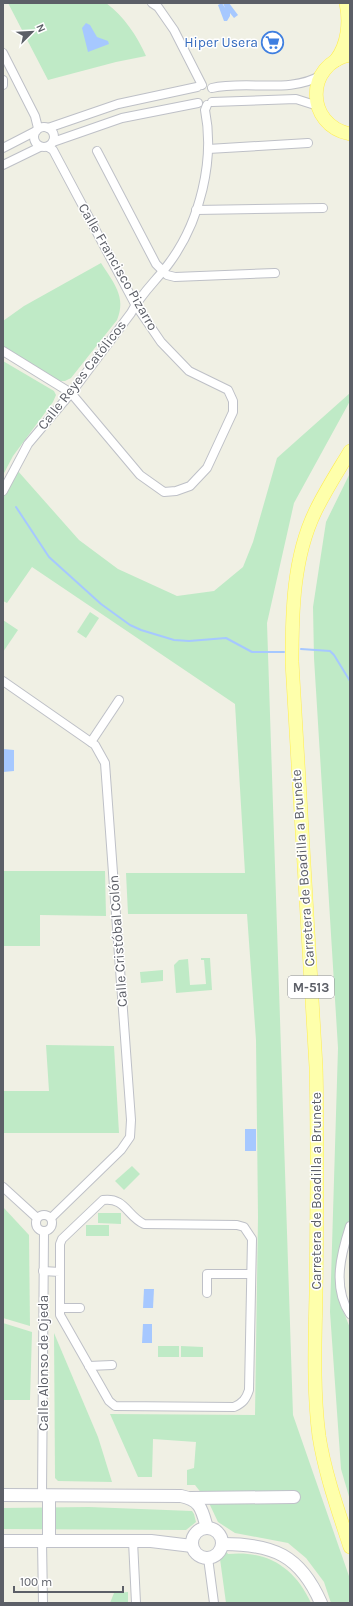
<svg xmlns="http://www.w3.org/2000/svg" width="353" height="1606" viewBox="0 0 353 1606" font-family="Karla,sans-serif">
  <rect width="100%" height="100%" fill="#f0f0e4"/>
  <g fill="#bfeac6">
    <path d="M8,3H106C124,16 137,36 146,56L116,62L48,80Z"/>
    <path d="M101,263C113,282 127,297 117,320L71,378L65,381H58L3,347V321L24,306Z"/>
    <polygon points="3,361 54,391 56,395 53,402 13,456 3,475"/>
    <polygon points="350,393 350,401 294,503 267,623 293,1415 350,1579 350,1603 331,1603 324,1582 306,1558 288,1543 235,1533 218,1522 209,1503 195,1485 187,1485 187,1470 194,1468 196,1442 153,1439 152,1477 138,1477 110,1414 255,1415 258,1217 256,1040 247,914 128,914 126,873 245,873 235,704 32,567 7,603 3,601 3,496 17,470 79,540 118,569 177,596 214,591 243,567 253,542 277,458"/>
    <polygon points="350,473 350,1219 337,1273 340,1303 350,1328 350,1500 341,1469 330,1312 338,1048 314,658 313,607 326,522"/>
    <polygon points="90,612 99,618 86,638 77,632"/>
    <polygon points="3,620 18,630 3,652"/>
    <polygon points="3,871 105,871 106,916 40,915 40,946 3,946"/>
    <polygon points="201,958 210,958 212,990 176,993 174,965 179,960 188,959 190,985 206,984 204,960 201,960"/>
    <polygon points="163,970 163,981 141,983 140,972"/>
    <polygon points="46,1045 114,1046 119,1133 3,1133 3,1091 49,1091"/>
    <polygon points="132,1166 140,1174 124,1190 115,1181"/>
    <polygon points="3,1207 29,1235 30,1326 3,1318"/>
    <polygon points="98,1213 121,1213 121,1224 98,1223"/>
    <rect x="86" y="1225" width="23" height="11"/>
    <polygon points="3,1323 32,1332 30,1400 3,1400"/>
    <polygon points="54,1333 98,1437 112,1482 58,1481 55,1478"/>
    <rect x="158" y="1346" width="21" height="11"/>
    <polygon points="181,1346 203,1347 203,1357 181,1357"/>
    <polygon points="89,1507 192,1511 194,1514 196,1522 186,1530 3,1529 3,1508"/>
    <path d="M226,1551L228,1554C268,1550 295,1568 311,1603H226L220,1559Z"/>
    <polygon points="128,1592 128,1603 110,1603 114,1593"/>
  </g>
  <g fill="#a6c8ff">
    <polygon points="222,3 225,8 223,3 229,3 238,15 234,18 230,13 230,16 227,21 224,21 218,5"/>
    <polygon points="86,23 90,25 97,37 108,41 109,44 88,52 82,28"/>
    <polygon points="3,749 14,750 14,771 3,772"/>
    <rect x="245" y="1129" width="11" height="22"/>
    <polygon points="144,1289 154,1289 153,1308 143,1308"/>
    <polygon points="143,1324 152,1324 152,1343 142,1343"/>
  </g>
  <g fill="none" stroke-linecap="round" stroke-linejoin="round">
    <g stroke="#a6c8ff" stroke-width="2">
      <polyline points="16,507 49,557 101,604 130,625 141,630 174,640 189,641 226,638 252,652 284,652"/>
      <polyline points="301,649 330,651 334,655 350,681"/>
    </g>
    <defs>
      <g id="street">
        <polyline points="152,3 158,7 174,30 202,85"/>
        <polyline points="3,53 35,116 38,128"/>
        <polyline points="3,80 3,85"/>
        <path d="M212,88C245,80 292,94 321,75"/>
        <polyline points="212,102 296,99 318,106"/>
        <circle cx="44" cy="137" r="10"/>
        <polyline points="48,128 118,104 197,87"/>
        <polyline points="53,142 122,118 198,103"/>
        <polyline points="3,148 36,131"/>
        <polyline points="208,149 308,143"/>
        <polyline points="97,151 156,264 167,275 175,277 275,273"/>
        <polyline points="3,165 40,147"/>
        <polyline points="196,210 323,208"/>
        <polyline points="3,351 71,393 140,475 164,492 176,491 190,486 207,468 233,412 233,401 228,390 189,371 161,342 135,304 53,150 48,147"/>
        <path d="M3,491L28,444L71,393L131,313C141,293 158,279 170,262C200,221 215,160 205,110L207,105"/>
        <polyline points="3,681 95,745 105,763 131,1120 130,1137 121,1150 51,1218"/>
        <polyline points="91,742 119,700"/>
        <polyline points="3,1187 37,1218"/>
        <circle cx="44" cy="1223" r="8"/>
        <path d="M350,1226C341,1254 332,1287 350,1314"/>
        <path d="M43,1271L60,1272V1315L109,1401L115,1406L234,1407C243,1403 246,1399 249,1390L252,1239L244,1227L237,1225L144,1224C127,1216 125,1197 103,1200L62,1239L60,1244V1272"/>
        <polyline points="207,1293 207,1274 251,1274"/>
        <polyline points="60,1308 80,1308"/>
        <polyline points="89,1366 112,1365"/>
        <polyline points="42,1496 44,1231"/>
        <polyline points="42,1541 43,1603"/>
        <polyline points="133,1541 136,1603"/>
        <polyline points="208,1558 214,1603"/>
      </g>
      <g id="secondary">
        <path d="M3,1495L181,1496C201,1500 202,1510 207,1528"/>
        <polyline points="49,1496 49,1541"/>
        <polyline points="191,1498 294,1497"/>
        <circle cx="207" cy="1543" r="15"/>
        <polyline points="3,1541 151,1541 192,1546"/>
        <path d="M223,1544C273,1544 300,1555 321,1603"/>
      </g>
      <g id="primary">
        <path d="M350,55C305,64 305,125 350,134"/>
        <path d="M336,60C348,44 350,22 346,3"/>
        <path d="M350,451C338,471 325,491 315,512C293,558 292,612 292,662L316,1067C318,1143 317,1218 316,1294C315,1341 313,1390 319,1436C325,1474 338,1510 350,1547"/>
      </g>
    </defs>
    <use href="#street" stroke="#bec0c7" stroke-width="10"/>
    <use href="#secondary" stroke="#bfc1c9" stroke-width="14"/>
    <use href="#primary" stroke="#ffed4f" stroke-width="14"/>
    <use href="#street" stroke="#fff" stroke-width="8"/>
    <use href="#secondary" stroke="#fff" stroke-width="12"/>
    <use href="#primary" stroke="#feffab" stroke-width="13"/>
  </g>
  <defs>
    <symbol id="supermarket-ring" viewBox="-11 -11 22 22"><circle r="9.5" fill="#fff" stroke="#3f7fe0" stroke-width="1.5"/><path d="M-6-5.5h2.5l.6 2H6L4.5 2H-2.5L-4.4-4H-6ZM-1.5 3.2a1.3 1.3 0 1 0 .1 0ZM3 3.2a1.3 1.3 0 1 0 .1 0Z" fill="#3f7fe0"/></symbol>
  </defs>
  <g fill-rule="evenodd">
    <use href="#supermarket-ring" x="260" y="30" width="25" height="25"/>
  </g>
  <g text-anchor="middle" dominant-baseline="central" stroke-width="3" stroke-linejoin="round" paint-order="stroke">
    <rect fill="#fff" stroke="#8d8f95" stroke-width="1" x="288" y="976" width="46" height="22" rx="3"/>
    <g font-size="13" font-weight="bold" fill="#5c5f67">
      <text x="311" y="987">M-513</text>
    </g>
    <g font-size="14" fill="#366cbe" stroke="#fff" text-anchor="end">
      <text x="258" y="42">Hiper Usera</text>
    </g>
    <g font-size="14" fill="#5c5f67" stroke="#fff">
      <text transform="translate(118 267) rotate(60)">Calle Francisco Pizarro</text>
      <text transform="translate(82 375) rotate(-52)">Calle Reyes Católicos</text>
      <text transform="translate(303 868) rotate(-94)">Carretera de Boadilla a Brunete</text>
      <text transform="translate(118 941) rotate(-94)">Calle Cristóbal Colón</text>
      <text transform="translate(316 1191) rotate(-90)">Carretera de Boadilla a Brunete</text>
      <text transform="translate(43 1363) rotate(-90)">Calle Alonso de Ojeda</text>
    </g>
  </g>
  <rect width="353" height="1606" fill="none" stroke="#5c5f67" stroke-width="8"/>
  <g transform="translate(32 32) rotate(66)" stroke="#ffffff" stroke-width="3" paint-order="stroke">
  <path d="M0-3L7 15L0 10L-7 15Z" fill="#5c5f67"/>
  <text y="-6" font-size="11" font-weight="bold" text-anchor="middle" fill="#5c5f67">N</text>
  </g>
  <path d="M14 1586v6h109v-6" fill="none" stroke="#5c5f67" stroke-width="2"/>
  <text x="20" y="1586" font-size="12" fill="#5c5f67" stroke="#ffffff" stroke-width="3" paint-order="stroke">100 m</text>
</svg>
